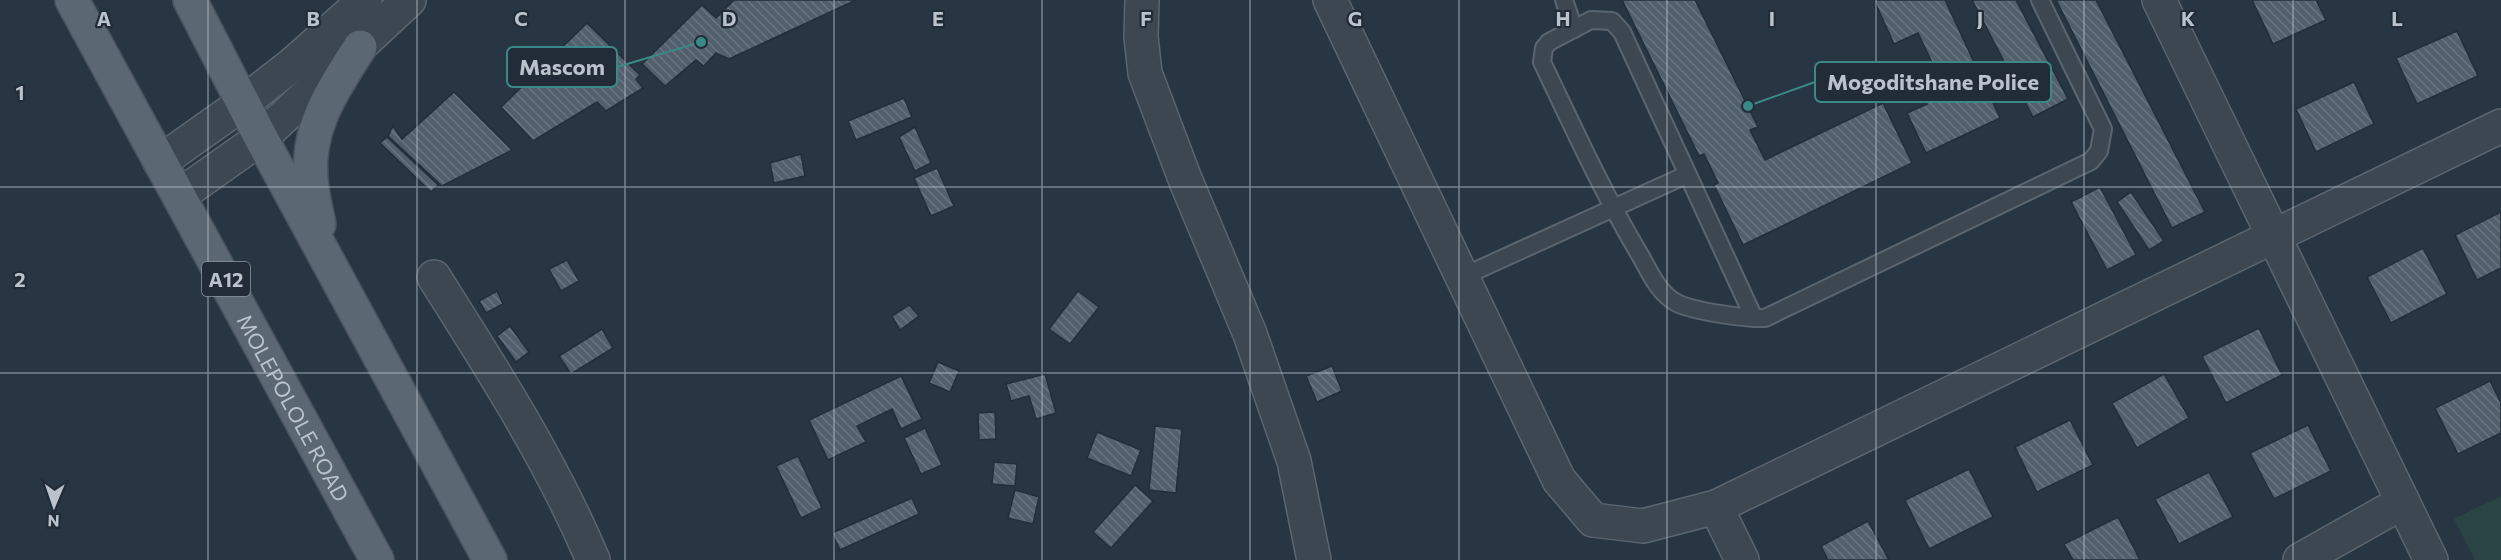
<svg xmlns="http://www.w3.org/2000/svg" width="2501" height="560" viewBox="0 0 2501 560" font-family="Commissioner,sans-serif">
  <defs>
    <pattern id="building-back-hatch" width="6" height="6" patternUnits="userSpaceOnUse" patternTransform="scale(1.5)"><rect width="6" height="6" fill="#525f6d"/><path d="M-1 5l2 2M0 0l6 6M5-1l2 2" fill="none" stroke="#697481"/></pattern>
  </defs>
  <rect width="100%" height="100%" fill="#283643"/>
  <polygon fill="#2a4344" points="2501,496 2501,560 2475,560 2454,519"/>
  <g fill="url(#building-back-hatch)" stroke="#232e3a" stroke-width="1.5">
    <polygon points="734,0 856,0 729,59 716,53 704,66 696,60 665,86 642,64 702,5 716,18"/>
    <polygon points="1622,0 1695,0 1758,127 1750,130 1765,160 1883,103 1912,163 1743,245 1714,185 1718,183 1704,154 1699,156"/>
    <polygon points="1874,0 1945,0 2000,118 1926,153 1907,113 1927,104 1922,93 1942,84 1918,33 1894,44"/>
    <polygon points="1972,0 2016,0 2068,99 2033,117"/>
    <polygon points="2056,0 2096,0 2205,212 2172,228"/>
    <polygon points="2252,0 2316,0 2326,20 2273,44"/>
    <polygon points="587,23 640,75 636,79 643,88 606,111 597,102 533,141 501,107"/>
    <polygon points="2457,31 2478,76 2417,104 2396,58"/>
    <polygon points="2354,82 2374,124 2316,152 2296,109"/>
    <polygon points="454,92 512,150 442,186 388,136 393,126 402,139"/>
    <polygon points="904,98 912,117 856,140 848,121"/>
    <polygon points="915,127 931,163 915,171 899,137"/>
    <polygon points="387,137 438,185 431,192 380,143"/>
    <polygon points="801,154 805,176 774,183 770,163"/>
    <polygon points="937,168 954,206 931,216 914,178"/>
    <polygon points="2100,187 2136,255 2107,270 2071,202"/>
    <polygon points="2131,192 2164,241 2149,250 2117,202"/>
    <polygon points="2501,212 2501,268 2477,280 2455,235"/>
    <polygon points="2423,248 2447,294 2391,323 2367,277"/>
    <polygon points="567,260 579,281 561,291 549,269"/>
    <polygon points="497,291 503,304 486,313 479,301"/>
    <polygon points="1078,291 1099,307 1070,344 1049,329"/>
    <polygon points="909,305 919,316 900,330 892,316"/>
    <polygon points="510,326 529,352 516,362 497,336"/>
    <polygon points="2259,328 2282,375 2226,403 2202,356"/>
    <polygon points="602,329 613,348 571,374 559,356"/>
    <polygon points="938,362 959,371 950,392 929,383"/>
    <polygon points="1332,366 1342,391 1317,402 1306,376"/>
    <polygon points="1045,374 1056,413 1036,419 1029,396 1011,401 1006,384"/>
    <polygon points="2164,374 2189,418 2137,448 2112,403"/>
    <polygon points="901,376 922,419 901,429 892,409 857,426 866,442 828,460 809,420"/>
    <polygon points="2490,381 2501,403 2501,433 2458,454 2435,408"/>
    <polygon points="995,412 996,439 979,440 978,413"/>
    <polygon points="2070,420 2093,465 2037,492 2015,447"/>
    <polygon points="2308,425 2331,471 2274,499 2250,453"/>
    <polygon points="1155,426 1182,429 1176,493 1149,490"/>
    <polygon points="925,428 942,465 921,474 904,438"/>
    <polygon points="1097,432 1141,450 1131,476 1087,458"/>
    <polygon points="798,456 822,508 801,518 776,466"/>
    <polygon points="994,462 1017,464 1015,486 992,484"/>
    <polygon points="1969,469 1993,517 1929,549 1905,500"/>
    <polygon points="2209,472 2233,517 2179,544 2155,499"/>
    <polygon points="1135,485 1153,501 1111,548 1093,532"/>
    <polygon points="1015,490 1039,497 1033,524 1008,518"/>
    <polygon points="912,498 919,514 840,550 832,533"/>
    <polygon points="2118,517 2140,560 2073,560 2064,544"/>
    <polygon points="1868,521 1889,560 1828,560 1821,546"/>
  </g>
  <g fill="none" stroke-linecap="round" stroke-linejoin="round">
    <defs>
      <g id="lane">
        <polyline points="1564,0 1574,29"/>
        <polyline points="1462,277 1686,175"/>
        <path d="M1754,318L1622,32L1612,21L1591,20L1549,42L1544,48L1542,62C1573,127 1603,193 1640,255C1649,271 1658,292 1675,302C1690,311 1747,319 1765,318L2091,161L2099,151L2103,129L2040,0"/>
      </g>
      <g id="street">
        <polyline points="1142,0 1141,37 1145,73 1185,179 1250,334 1294,461 1314,560"/>
        <polyline points="1330,0 1559,480 1593,520 1643,526 1716,507 2501,126"/>
        <polyline points="2159,0 2431,560"/>
        <polyline points="160,162 243,103 293,64 365,0"/>
        <polyline points="179,196 261,138 409,0"/>
        <path d="M434,277C492,369 551,460 593,560"/>
        <polyline points="1716,507 1742,560"/>
        <polyline points="2300,560 2403,502"/>
      </g>
      <g id="primary">
        <path id="s1" d="M72,0L377,560"/>
        <polyline points="190,0 261,138 490,560"/>
        <path d="M319,224C316,209 312,194 311,179C306,127 334,88 360,47"/>
      </g>
    </defs>
    <use href="#lane" stroke="#5b6570" stroke-width="20"/>
    <use href="#street" stroke="#5b6570" stroke-width="36"/>
    <use href="#primary" stroke="#49535f" stroke-width="36"/>
    <use href="#lane" stroke="#3d4752" stroke-width="16"/>
    <use href="#street" stroke="#3d4752" stroke-width="33"/>
    <use href="#primary" stroke="#5b6772" stroke-width="33"/>
  </g>
  <path fill="none" stroke="#bac2cc" stroke-width="1.5" stroke-opacity="0.55" d="M208,0V560M417,0V560M625,0V560M834,0V560M1042,0V560M1250,0V560M1459,0V560M1667,0V560M1876,0V560M2084,0V560M2293,0V560M0,187H2501M0,373H2501"/>
  <g text-anchor="middle" dominant-baseline="central" stroke-width="4.5" stroke-linejoin="round" paint-order="stroke">
    <rect fill="#212c38" stroke="#8c95a0" stroke-width="1.5" x="202" y="262" width="48" height="34" rx="4.5"/>
    <g font-size="20" font-weight="bold" fill="#bac2cc">
      <text x="226" y="279">A12</text>
    </g>
    <g font-size="21" fill="#bac2cc" stroke="#212c38">
      <text stroke="none"><textPath href="#s1" startOffset="464">MOLEPOLOLE ROAD</textPath></text>
    </g>
  </g>
  <g font-size="20" text-anchor="middle" font-weight="bold" fill="#bac2cc" stroke="#212c38" stroke-width="4.5" stroke-linejoin="round" paint-order="stroke">
    <text x="104" y="26">A</text>
    <text x="313" y="26">B</text>
    <text x="521" y="26">C</text>
    <text x="729" y="26">D</text>
    <text x="938" y="26">E</text>
    <text x="1146" y="26">F</text>
    <text x="1355" y="26">G</text>
    <text x="1563" y="26">H</text>
    <text x="1772" y="26">I</text>
    <text x="1980" y="26">J</text>
    <text x="2188" y="26">K</text>
    <text x="2397" y="26">L</text>
    <text x="20" y="100">1</text>
    <text x="20" y="287">2</text>
  </g>
  <path fill="none" stroke="#3a8986" stroke-width="2" d="M701 42L617 67M1748 106L1815 82"/>
  <g fill="#3a8986" stroke="#212c38" stroke-width="2">
    <circle cx="701" cy="42" r="6"/>
    <circle cx="1748" cy="106" r="6"/>
  </g>
  <g fill="#212c38" stroke="#3a8986" stroke-width="2">
    <rect x="507" y="47" width="110" height="40" rx="6"/>
    <rect x="1815" y="62" width="236" height="40" rx="6"/>
  </g>
  <g font-size="22" text-anchor="middle" font-weight="bold" fill="#bac2cc">
    <text x="562" y="75">Mascom</text>
    <text x="1933" y="90">Mogoditshane Police</text>
  </g>
  <g transform="translate(54 506) rotate(182)" stroke="#212c38" stroke-width="4.5" paint-order="stroke">
  <path d="M0-4.5L10 22L0 15L-10 22Z" fill="#bac2cc"/>
  <text y="-9" font-size="16" font-weight="bold" text-anchor="middle" fill="#bac2cc">N</text>
  </g>
</svg>
